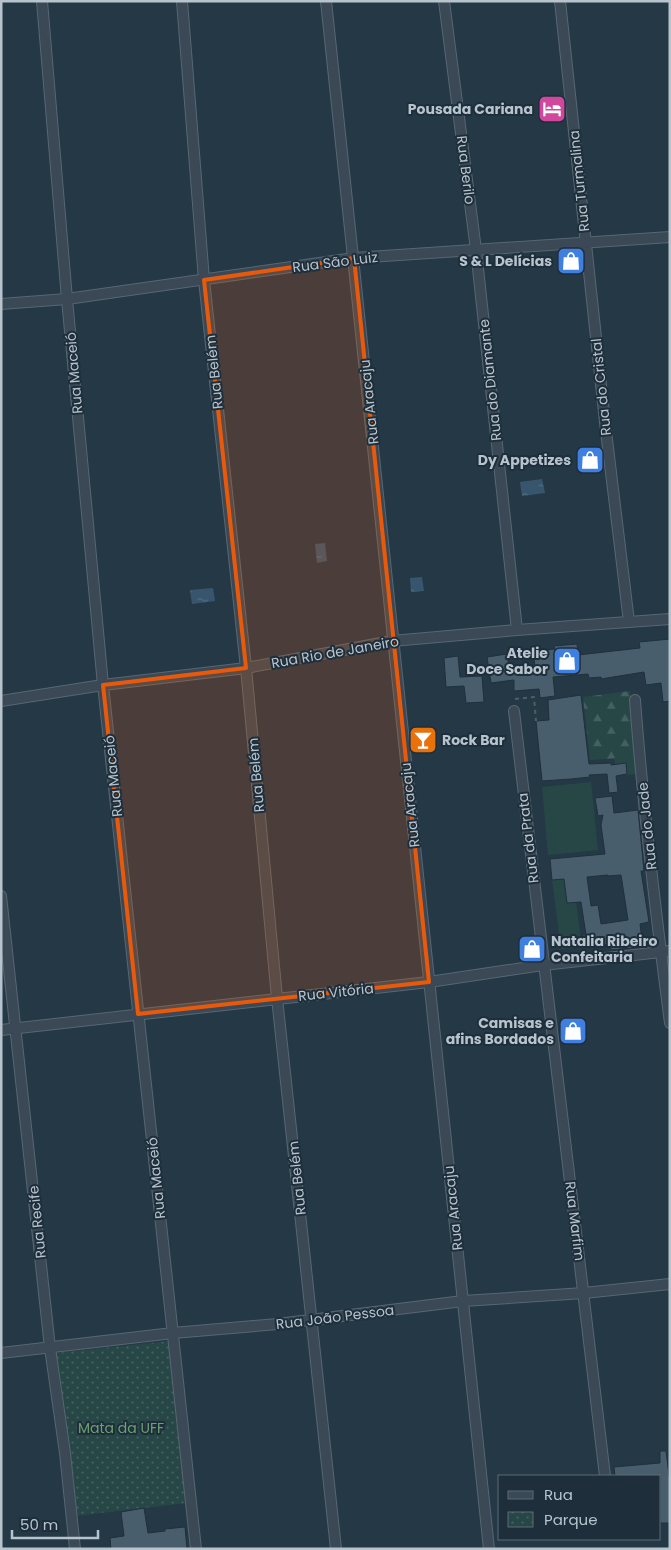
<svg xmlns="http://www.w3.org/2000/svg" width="671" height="1550" viewBox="0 0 671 1550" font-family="Poppins,sans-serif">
  <defs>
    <pattern id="forest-firs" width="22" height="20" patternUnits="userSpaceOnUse" patternTransform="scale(1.25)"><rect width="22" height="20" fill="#274746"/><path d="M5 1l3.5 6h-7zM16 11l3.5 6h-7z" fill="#446060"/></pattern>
    <pattern id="park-dots" width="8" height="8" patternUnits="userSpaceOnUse" patternTransform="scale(1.25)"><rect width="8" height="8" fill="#274746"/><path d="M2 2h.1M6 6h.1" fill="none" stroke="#446060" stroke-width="1.8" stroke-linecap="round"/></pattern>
    <pattern id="water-ripples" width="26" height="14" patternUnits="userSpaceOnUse" patternTransform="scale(1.25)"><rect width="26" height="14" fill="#37566e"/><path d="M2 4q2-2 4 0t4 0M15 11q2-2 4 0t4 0" fill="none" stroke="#526d82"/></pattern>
  </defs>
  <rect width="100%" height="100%" fill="#253846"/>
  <polygon fill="url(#forest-firs)" points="630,691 638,757 590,760 583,697"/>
  <polygon fill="url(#park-dots)" points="169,1341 187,1503 74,1516 56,1353"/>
  <g fill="#274746">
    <polygon points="637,756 639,774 627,775 625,763 615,764 614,758"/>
    <polygon points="591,782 598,850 548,855 542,787"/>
    <polygon points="564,878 576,902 582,947 561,949 552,880"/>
  </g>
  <g fill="url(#water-ripples)">
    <polygon points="542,479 545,493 522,496 520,482"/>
    <polygon points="325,543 327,561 317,563 315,544"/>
    <polygon points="422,577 424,591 411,592 410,578"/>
    <polygon points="213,588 215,601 192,604 190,590"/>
  </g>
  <g fill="#485e6c" stroke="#20303d" fill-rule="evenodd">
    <polygon points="545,103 559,103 560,115 545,116"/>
    <polygon points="598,450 601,466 581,470 578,453"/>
    <polygon points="670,639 670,701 663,702 661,683 646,685 644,672 601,679 601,677 589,678 588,674 553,677 555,696 540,698 539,689 514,691 514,680 491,683 487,657 507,654 509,669 535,667 533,651 555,649 554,646 577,644 578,655 640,648 639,642"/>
    <polygon points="458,656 460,677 482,676 484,702 466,703 464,686 446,687 444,658"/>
    <polygon points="581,695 589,764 611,763 611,765 626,763 627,774 616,776 618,792 609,793 607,774 589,775 590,777 571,779 542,781 536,721 549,720 548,700"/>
    <path d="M612,796L614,813L638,810L644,871H641L649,922L640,924L643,947L611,950L610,944L584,947L582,935H586L581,902L567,903L564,879L552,880L550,859L605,854L601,825L603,815L598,816L595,798ZM608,875V876L621,875L628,920L601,924L598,905L591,906L587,877Z"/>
    <polygon points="660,1451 666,1451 670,1483 670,1523 660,1523 660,1476 615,1476 614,1467 660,1463"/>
    <polygon points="144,1508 148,1533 165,1531 165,1529 185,1527 187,1549 111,1549 110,1538 124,1536 121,1512"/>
  </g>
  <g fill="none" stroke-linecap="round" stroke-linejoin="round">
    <defs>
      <g id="street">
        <polyline points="42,1 67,299 103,685 196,1549"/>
        <polyline points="182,1 204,280 246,668 277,998 336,1549"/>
        <polyline points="326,1 489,1549"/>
        <polyline points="444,1 476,250 517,630"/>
        <polyline points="560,1 606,431 629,622"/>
        <polyline points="1,304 67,299 354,258 670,237"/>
        <path d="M635,700C643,808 656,916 670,1023"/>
        <polyline points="1,701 103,685 246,668 392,641 517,630 670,619"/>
        <polyline points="514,711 605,1476"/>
        <polyline points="1,896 50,1348 65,1453 75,1549"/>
        <polyline points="1,1030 429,982 543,965 670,951"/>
        <polyline points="1,1353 173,1333 278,1324 463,1301 584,1293 670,1284"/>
      </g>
    </defs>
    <use href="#street" stroke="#586772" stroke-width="12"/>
    <polyline stroke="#476463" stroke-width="2" stroke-dasharray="4 4" stroke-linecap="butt" points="515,699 534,697 536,721"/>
    <use href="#street" stroke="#3a4955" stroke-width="10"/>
  </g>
  <path fill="#e8590c" fill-opacity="0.2" stroke="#e8590c" stroke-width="4" stroke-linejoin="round" d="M354,258L429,982L138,1014L103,685L246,668L204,280Z"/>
  <defs>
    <symbol id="hotel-square" viewBox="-11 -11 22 22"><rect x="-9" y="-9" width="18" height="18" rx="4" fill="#d1479c" stroke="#1e2e3b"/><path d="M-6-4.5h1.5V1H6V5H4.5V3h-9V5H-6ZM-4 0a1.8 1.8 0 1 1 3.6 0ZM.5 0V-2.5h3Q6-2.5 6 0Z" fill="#fff"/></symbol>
    <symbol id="shop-square" viewBox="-11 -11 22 22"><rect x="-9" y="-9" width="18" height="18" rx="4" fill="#3f7fe0" stroke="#1e2e3b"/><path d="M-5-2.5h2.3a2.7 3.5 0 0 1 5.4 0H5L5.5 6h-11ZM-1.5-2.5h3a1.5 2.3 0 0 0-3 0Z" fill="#fff"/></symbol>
    <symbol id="bar-square" viewBox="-11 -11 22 22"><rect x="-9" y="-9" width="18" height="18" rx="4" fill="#e8710a" stroke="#1e2e3b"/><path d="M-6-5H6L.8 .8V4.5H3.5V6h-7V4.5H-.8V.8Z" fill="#fff"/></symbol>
  </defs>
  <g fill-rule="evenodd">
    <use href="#hotel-square" x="536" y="93" width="32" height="32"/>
    <use href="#shop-square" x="555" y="245" width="32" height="32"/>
    <use href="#shop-square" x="574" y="444" width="32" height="32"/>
    <use href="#shop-square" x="551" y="645" width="32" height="32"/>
    <use href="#bar-square" x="407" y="724" width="32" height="32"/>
    <use href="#shop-square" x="516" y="933" width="32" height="32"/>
    <use href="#shop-square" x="557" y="1015" width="32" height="32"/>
  </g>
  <g text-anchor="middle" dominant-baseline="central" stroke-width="4" stroke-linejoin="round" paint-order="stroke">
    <g font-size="14" font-weight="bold" fill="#b7c4ce" stroke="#1e2e3b" text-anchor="end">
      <text x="533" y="109">Pousada Cariana</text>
      <text x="552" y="261">S &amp; L Delícias</text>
      <text x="571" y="460">Dy Appetizes</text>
      <text x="548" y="653">Atelie<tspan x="548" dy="16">Doce Sabor</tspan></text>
      <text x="442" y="740" text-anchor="start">Rock Bar</text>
      <text x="551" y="941" text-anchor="start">Natalia Ribeiro<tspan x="551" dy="16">Confeitaria</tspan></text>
      <text x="554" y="1023">Camisas e<tspan x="554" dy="16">afins Bordados</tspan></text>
    </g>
    <g font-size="14" fill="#b7c4ce" stroke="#1e2e3b">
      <text transform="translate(466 170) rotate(83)">Rua Berilo</text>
      <text transform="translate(579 181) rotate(-96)">Rua Turmalina</text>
      <text transform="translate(335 262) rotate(-7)">Rua São Luiz</text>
      <text transform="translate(214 372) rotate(-96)">Rua Belém</text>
      <text transform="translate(74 373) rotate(-95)">Rua Maceió</text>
      <text transform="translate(490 380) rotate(-96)">Rua do Diamante</text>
      <text transform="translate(601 387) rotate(-96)">Rua do Cristal</text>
      <text transform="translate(369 402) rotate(-96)">Rua Aracaju</text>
      <text transform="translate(335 652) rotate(-10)">Rua Rio de Janeiro</text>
      <text transform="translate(256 775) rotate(-95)">Rua Belém</text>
      <text transform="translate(113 776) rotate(-96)">Rua Maceió</text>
      <text transform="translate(410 805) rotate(-96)">Rua Aracaju</text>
      <text transform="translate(647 826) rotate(-96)">Rua do Jade</text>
      <text transform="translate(528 838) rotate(-97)">Rua da Prata</text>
      <text transform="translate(336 992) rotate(-6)">Rua Vitória</text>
      <text transform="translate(156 1178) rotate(-96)">Rua Maceió</text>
      <text transform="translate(297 1178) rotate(-96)">Rua Belém</text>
      <text transform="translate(453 1208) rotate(-96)">Rua Aracaju</text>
      <text transform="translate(575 1221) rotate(83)">Rua Marfim</text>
      <text transform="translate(37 1222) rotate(-96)">Rua Recife</text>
      <text transform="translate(335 1317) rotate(-7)">Rua João Pessoa</text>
    </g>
    <g font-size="14" fill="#6ca171" stroke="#1e2e3b">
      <text x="121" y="1428">Mata da UFF</text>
    </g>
  </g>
  <rect width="671" height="1550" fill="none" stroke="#b7c4ce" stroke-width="5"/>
  <rect x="498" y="1475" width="162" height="65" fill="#1e2e3b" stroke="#5b6a76"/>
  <rect x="508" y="1491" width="25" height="8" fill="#3a4955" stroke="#5b6a76"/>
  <text x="544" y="1500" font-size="15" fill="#b7c4ce">Rua</text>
  <rect x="508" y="1512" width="25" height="15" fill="url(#park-dots)" stroke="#5b6a76"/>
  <text x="544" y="1525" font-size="15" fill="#b7c4ce">Parque</text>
  <path d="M12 1530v8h86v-8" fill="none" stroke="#b7c4ce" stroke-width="2.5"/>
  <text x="20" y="1530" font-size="15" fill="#b7c4ce" stroke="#1e2e3b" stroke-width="4" paint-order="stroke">50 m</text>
</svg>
